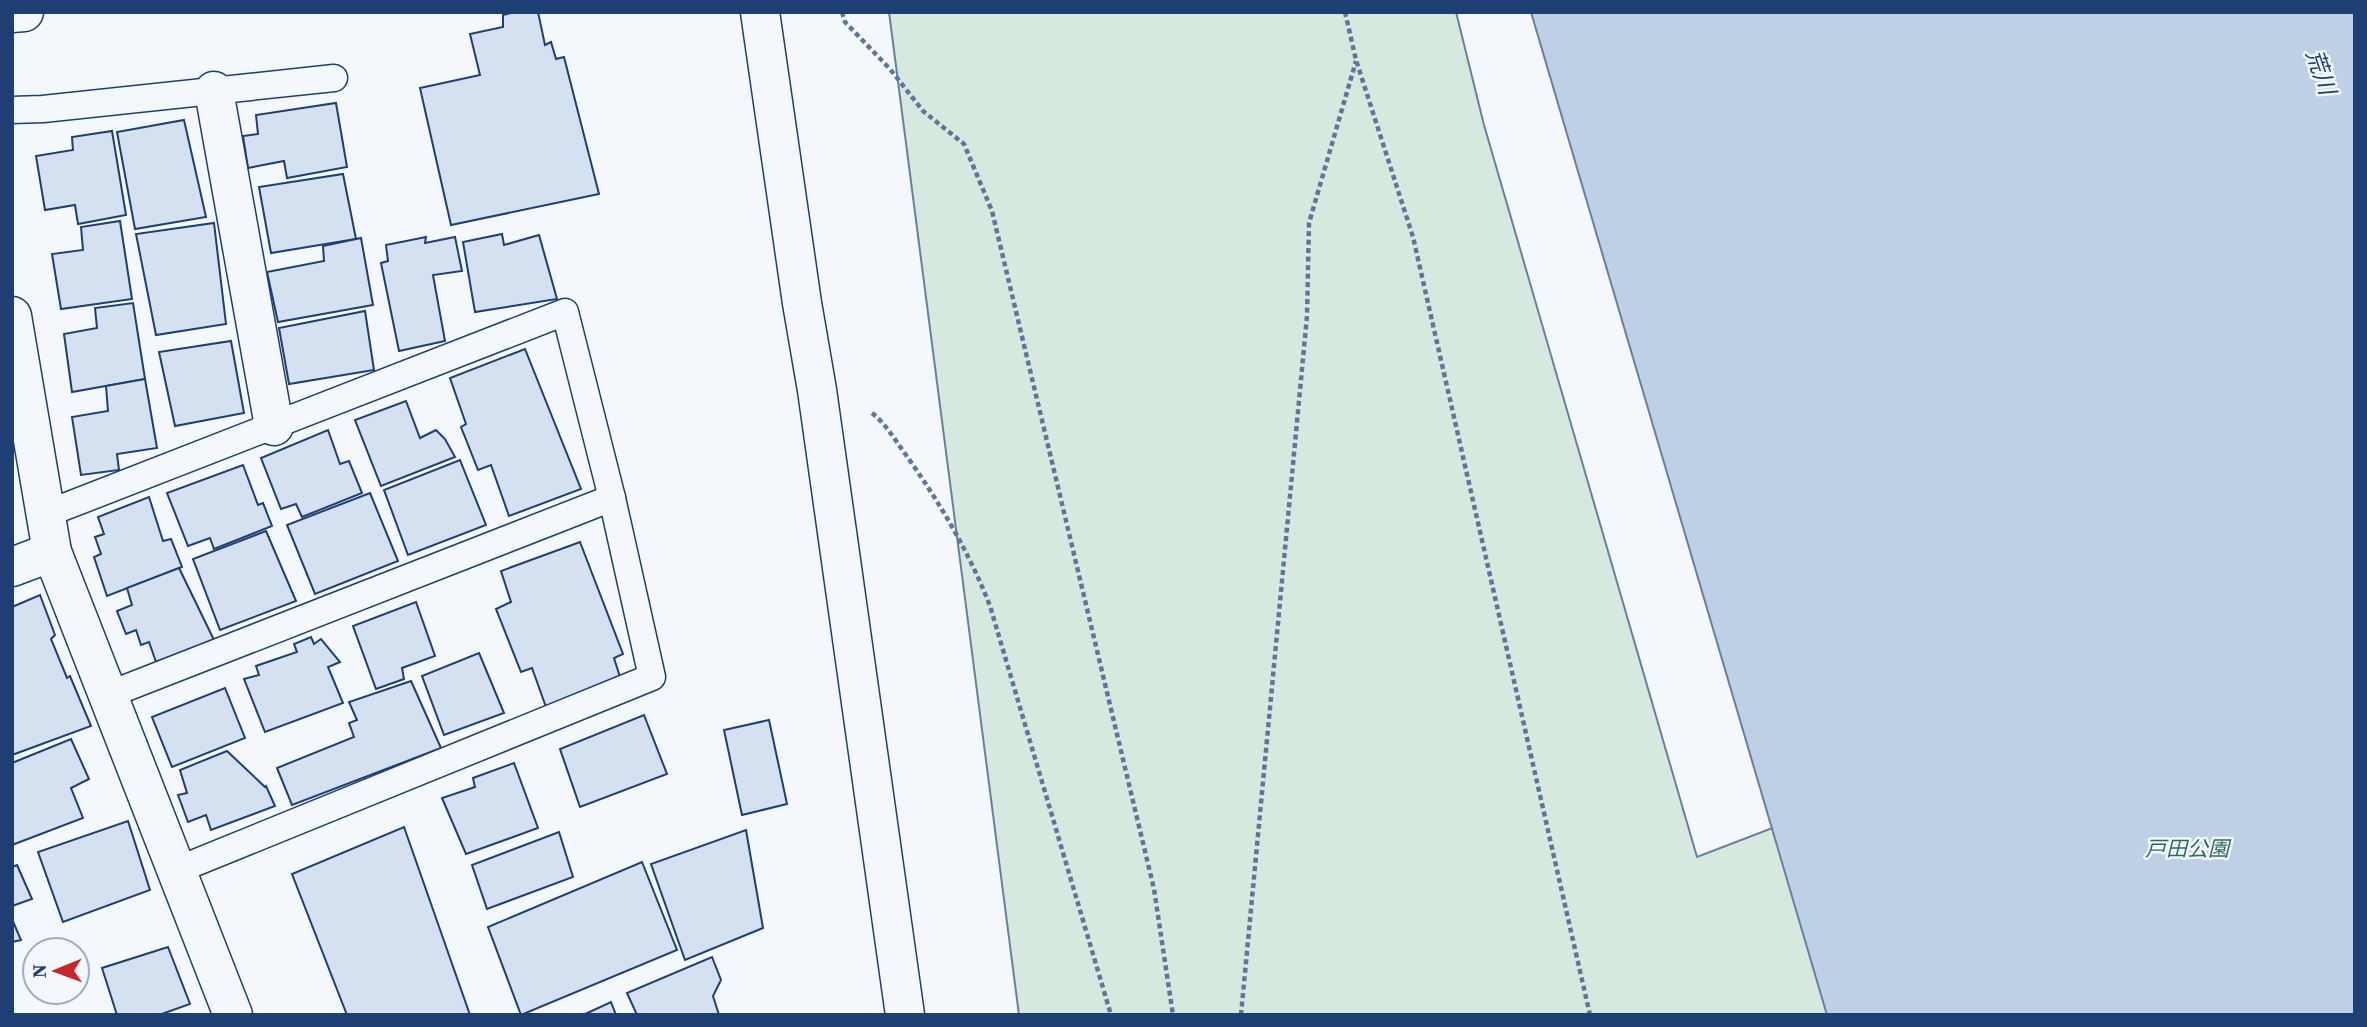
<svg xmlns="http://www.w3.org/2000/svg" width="2367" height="1027" viewBox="0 0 2367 1027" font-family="'Source Serif 4','Noto Sans JP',serif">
  <rect width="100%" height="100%" fill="#f4f7fb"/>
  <polygon fill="#d7e8df" stroke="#687fa3" stroke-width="2" points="889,12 1456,12 1484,125 1697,857 2355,604 2355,1015 1019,1015"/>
  <polygon fill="#bed0e5" stroke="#687fa3" stroke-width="2" points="1531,12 2355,12 2355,1015 1827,1015"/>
  <g fill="#d5e0f0" stroke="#1d3f73" stroke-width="2">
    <polygon points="515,12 538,12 545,45 551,42 556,59 564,57 599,194 451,225 420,88 480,75 470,34 503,27 503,15"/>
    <polygon points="336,103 347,167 287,178 284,161 248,168 243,136 258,134 256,115"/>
    <polygon points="184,120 206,217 135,229 117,132"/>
    <polygon points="112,131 126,215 78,224 75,205 45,210 36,156 73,150 72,137"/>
    <polygon points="343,174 356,239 271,253 259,187"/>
    <polygon points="120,221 132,299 61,309 52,254 83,250 81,227"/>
    <polygon points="214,223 226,324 156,335 136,234"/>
    <polygon points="502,234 504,245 539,235 557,299 475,312 463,242"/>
    <polygon points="426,237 425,243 455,237 462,271 433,275 445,341 399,351 381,263 388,261 386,245"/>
    <polygon points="361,238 373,305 278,322 267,272 324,261 323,246"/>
    <polygon points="133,303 145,379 72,392 64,334 97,328 95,308"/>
    <polygon points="365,311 374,370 289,384 279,328"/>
    <polygon points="231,341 244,413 175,426 159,352"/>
    <polygon points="525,349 581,489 509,516 491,465 478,470 461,427 466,424 450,378"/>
    <polygon points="145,379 157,448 117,454 119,470 81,475 72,417 108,411 106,386"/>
    <polygon points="406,401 420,438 436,430 445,439 455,457 381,486 355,420"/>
    <polygon points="328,430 340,464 349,461 362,493 302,517 296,504 281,509 261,458"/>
    <polygon points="460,460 486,525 408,555 384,490"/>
    <polygon points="243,465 258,505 263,503 272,526 214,549 210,538 188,546 167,493"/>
    <polygon points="370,493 398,561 315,594 287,525"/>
    <polygon points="149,497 163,541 171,539 182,567 107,596 94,557 101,554 95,537 104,534 98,517"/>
    <polygon points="266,531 296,601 220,630 193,559"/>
    <polygon points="580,542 623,654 614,658 620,677 546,707 532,668 521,672 496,609 511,602 501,571"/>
    <polygon points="179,568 214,640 156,662 149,642 141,645 136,630 126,634 117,611 132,605 127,588"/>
    <polygon points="40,595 55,635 51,639 67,678 70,676 91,726 12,755 12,607"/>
    <polygon points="416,602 435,656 402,668 404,679 376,689 353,626"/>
    <polygon points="311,637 314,644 321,639 340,662 328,667 343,703 265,732 244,679 259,675 256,666 297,652 294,644"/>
    <polygon points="479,653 504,713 444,735 422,676"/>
    <polygon points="411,681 441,748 292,805 277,768 354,737 349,723 357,720 349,702"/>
    <polygon points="225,688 245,738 172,767 152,717"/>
    <polygon points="644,715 667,774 580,807 560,749"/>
    <polygon points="769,720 787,804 742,815 724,730"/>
    <polygon points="71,739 89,779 71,788 83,818 12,845 12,763"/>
    <polygon points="227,751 265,787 266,786 275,806 211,830 206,815 188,822 178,795 187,793 180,770"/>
    <polygon points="514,763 538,828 466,854 442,798 475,787 473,778"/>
    <polygon points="128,821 150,890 63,922 38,852"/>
    <polygon points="404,827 470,1015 347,1015 292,874"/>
    <polygon points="746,830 763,928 685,960 651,864"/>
    <polygon points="559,832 573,877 487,909 472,865"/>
    <polygon points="642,862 677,950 521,1015 488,927"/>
    <polygon points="17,865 32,899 12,906 12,867"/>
    <polygon points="12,919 21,940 12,942"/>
    <polygon points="168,947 190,1004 159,1015 117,1015 102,968"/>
    <polygon points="712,957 721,980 713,996 719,1015 637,1015 627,993"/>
    <polygon points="611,1002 616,1015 583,1015"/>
  </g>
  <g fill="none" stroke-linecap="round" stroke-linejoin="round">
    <defs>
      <g id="service">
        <polyline points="12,110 43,109 334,78"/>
        <polyline points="46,514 565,312 612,498 652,677 175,871"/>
        <polyline points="108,695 612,498"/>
      </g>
      <g id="minor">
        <polyline points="214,91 274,426"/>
        <polyline points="12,316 52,552 233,1015"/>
        <polyline points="12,567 52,552"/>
      </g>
      <polyline id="tertiary" points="760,12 802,303 817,390 905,1015"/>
      <polyline id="trunk" points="12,13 24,12"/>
    </defs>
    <use href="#service" stroke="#1d3f73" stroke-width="29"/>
    <use href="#minor" stroke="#1d3f73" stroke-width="41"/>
    <use href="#tertiary" stroke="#1d3f73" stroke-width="41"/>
    <use href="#trunk" stroke="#1d3f73" stroke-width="41"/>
    <g stroke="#5e769c" stroke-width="4.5" stroke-dasharray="5 3.5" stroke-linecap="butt">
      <polyline points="842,12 845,22 890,69 923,111 964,144 992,211 1154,889 1173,1015"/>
      <polyline points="1345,12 1356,60 1413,237 1590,1015"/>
      <path d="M872,413C886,424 895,440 906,455C940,503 969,552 990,606L1111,1015"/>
      <polyline points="1241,1015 1307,316 1309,223 1356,61"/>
    </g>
    <use href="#service" stroke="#f4f7fb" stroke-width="26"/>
    <use href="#minor" stroke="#f4f7fb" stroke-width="38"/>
    <use href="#tertiary" stroke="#f4f7fb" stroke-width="38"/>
    <use href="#trunk" stroke="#f4f7fb" stroke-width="38"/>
  </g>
  <g text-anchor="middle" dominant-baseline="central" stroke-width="5" stroke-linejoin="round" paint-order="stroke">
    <g font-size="21" font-style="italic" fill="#2c6c60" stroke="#f4f7fb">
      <text x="2187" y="848">戸田公園</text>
    </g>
    <g font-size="23" font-style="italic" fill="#1d3f73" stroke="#f4f7fb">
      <text transform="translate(2321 72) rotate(71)">荒川</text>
    </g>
  </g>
  <rect width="2367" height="1027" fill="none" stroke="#1d3f73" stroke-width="28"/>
  <g transform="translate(56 971) rotate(269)"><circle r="33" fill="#f4f7fb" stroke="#9eadc5" stroke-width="2"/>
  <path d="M0-5L12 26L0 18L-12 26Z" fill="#c62828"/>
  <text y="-10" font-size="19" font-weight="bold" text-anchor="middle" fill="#1d3f73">N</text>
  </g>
</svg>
